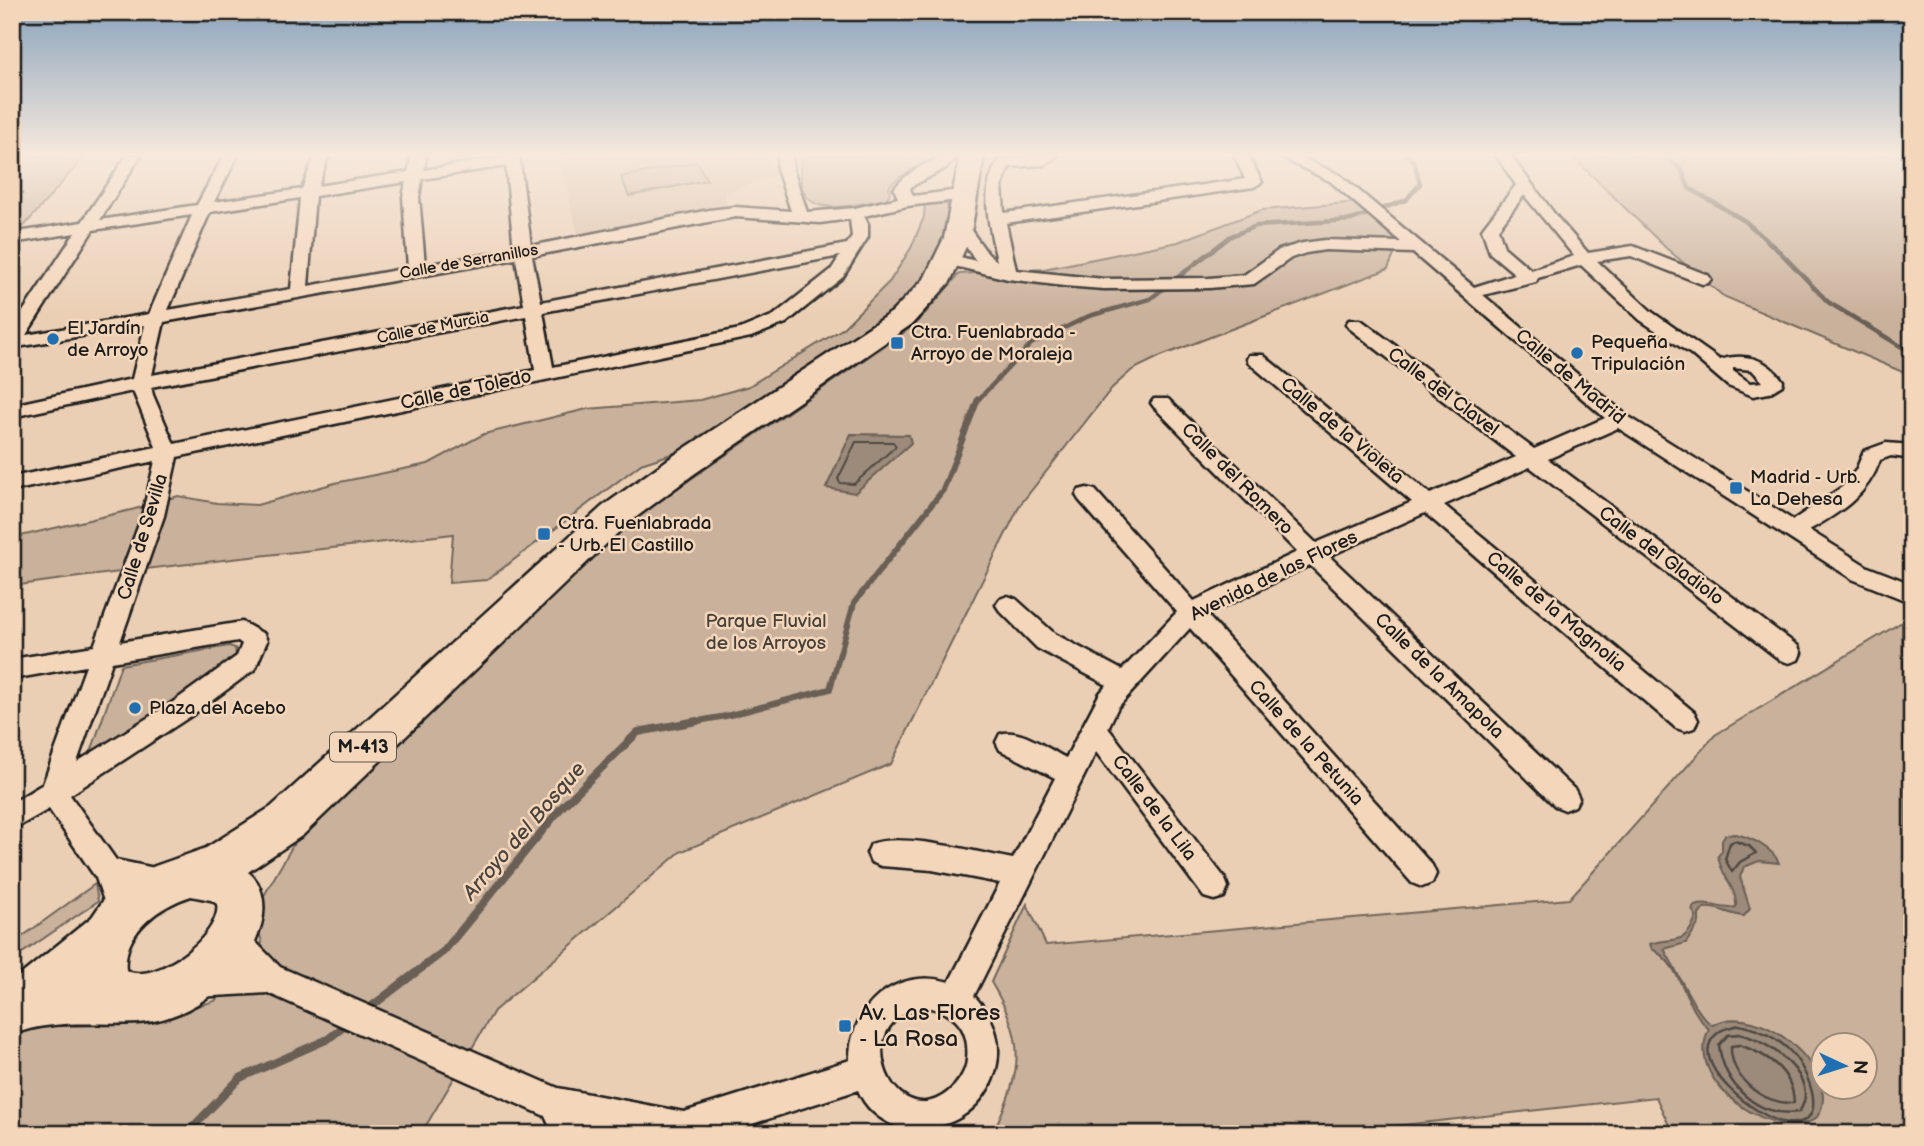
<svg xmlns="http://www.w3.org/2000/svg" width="1924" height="1146" viewBox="0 0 1924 1146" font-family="'Balsamiq Sans',sans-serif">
  <rect width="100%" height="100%" fill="#ebcfb4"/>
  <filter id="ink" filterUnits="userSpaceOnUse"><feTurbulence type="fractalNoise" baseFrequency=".0143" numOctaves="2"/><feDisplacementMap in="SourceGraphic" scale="14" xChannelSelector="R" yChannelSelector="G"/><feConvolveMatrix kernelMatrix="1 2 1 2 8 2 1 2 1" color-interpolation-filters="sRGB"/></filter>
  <g filter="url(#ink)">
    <polygon fill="#dac0a7" points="591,155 765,155 775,176 726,192 726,205 578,234 559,160"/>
    <g fill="#c9b19b" stroke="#72665c" stroke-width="2" fill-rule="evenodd">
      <polygon points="12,155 86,155 12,240"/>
      <path d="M802,155H936C923,170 901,171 889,187L890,193L886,199C842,207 790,224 802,155Z"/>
      <polygon points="1571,155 1905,155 1912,158 1912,376 1723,296 1666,248"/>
      <polygon points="697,162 707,180 629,196 621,177"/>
      <path d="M940,201L956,211L926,274L893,311L696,446L641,464L487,580L449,583L453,534C306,552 159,565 12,586V538L135,509L178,496L217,503L257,505L335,483L428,464L484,434L587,409L700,400L749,386L842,329L890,281L911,248L924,217L925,203Z"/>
      <polygon points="1359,202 1395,238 1394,255 1388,269 1161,356 1132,370 1112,388 1020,505 891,764 680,852 494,1011 421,1134 12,1134 12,1036 83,1015 143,1022 215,1001 262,943 254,913 297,838 618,529 916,324 959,274 1044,269 1178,242 1262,210"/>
      <path d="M1902,622L1912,1134H1673L1656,1097L1358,1130L1354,1134H992C1023,1070 1027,1043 991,982L1027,904L1046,945L1569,899L1715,735ZM1822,1044H1864V1086H1822Z"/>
      <polygon points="229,646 235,648 236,655 228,663 92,755 91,752 121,665"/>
      <polygon points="95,884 98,901 12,960 12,944"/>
    </g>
    <g fill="#9c8a7a" stroke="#695e54" stroke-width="2">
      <polygon points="851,434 909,435 911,443 855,493 826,488"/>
      <path d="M1735,834C1750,837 1773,848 1779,863L1759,861L1744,867L1740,877L1750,909L1744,916C1729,915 1718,906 1704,908L1699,915V923L1686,943L1664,949C1675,966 1698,1020 1713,1025C1761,998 1846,1076 1817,1117C1786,1146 1681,1088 1709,1029C1683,1005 1683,965 1652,949L1650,944C1673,936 1686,948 1696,916L1692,910L1694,906C1715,901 1720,911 1736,907C1738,890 1720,874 1718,856L1722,851V840L1725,835Z"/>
    </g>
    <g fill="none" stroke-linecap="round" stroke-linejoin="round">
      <polygon stroke="#4f4842" stroke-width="2" points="856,442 893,442 896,446 854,484 840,483 838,479"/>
      <g stroke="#4f4842" stroke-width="2.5">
        <polygon points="1735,841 1749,846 1756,853 1740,862 1732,872 1725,859 1730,843"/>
        <path d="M1739,1025C1758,1029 1777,1037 1791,1052C1808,1070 1833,1127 1787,1123C1759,1120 1680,1060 1719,1032C1724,1028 1733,1027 1739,1025Z"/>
        <path d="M1739,1034C1768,1040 1823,1078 1799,1112C1757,1118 1724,1085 1719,1045L1728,1035Z"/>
        <path d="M1739,1045C1767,1054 1793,1071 1794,1103C1763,1105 1730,1078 1731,1046Z"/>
      </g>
      <g stroke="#695e54" stroke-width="4.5">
        <polyline points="1663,155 1681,169 1689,188 1745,221 1781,253 1828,302 1912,353"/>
        <polyline points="977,401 1031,344 1089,316 1150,299 1231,236 1256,226 1351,220 1406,200 1420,184 1414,161 1407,155"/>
      </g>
      <polyline stroke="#695e54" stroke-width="6" points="687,723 726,716 830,689 854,603 943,490 978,399"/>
      <g stroke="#695e54" stroke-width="8">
        <polyline points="364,1012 444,951 561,808 638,732 697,721"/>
        <polyline points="186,1134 240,1078 328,1039 350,1022"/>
      </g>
      <defs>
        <g id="street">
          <path d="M127,155H141L100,220L197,205L224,155H238L214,202L302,189L315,155H329L318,186L408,172L412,155H426L424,170L505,157V155H519L531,246L709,210L735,207L791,211L777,169L778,155H792L793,169L807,212L855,208L898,198L894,189C907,171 938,154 959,155L946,168L912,186L910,189L913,196L967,189L975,194L967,199L907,206L864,216L868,224V237L843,277L786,323L751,337L177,457L164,516L120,642L242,622L264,634L267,641L255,669L191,716L70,795L116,860L174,872L178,881L174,890L164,894L128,888L137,914L132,924L122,928L112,924L96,878L49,809L12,830V803L43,784L86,666L12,679V659L94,646L142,516L155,461L12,491V477L156,447L133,391L12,417V405L132,379L145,325L12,348V328L75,233L12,243V233L82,222ZM506,166L514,250L425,265L419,197L422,179ZM406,182L403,197L408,268L308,286L315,196ZM300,198L291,289L168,310L210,212ZM192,215L149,314L26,335L93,230ZM735,217L820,223L850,219L852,237L847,244L541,302L532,256ZM840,256L831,270L774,315L740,329L553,367L543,312ZM516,259L524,305L152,375L164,322ZM526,316L535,370L174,444L153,395L151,387ZM238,641L242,644L237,656L173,702L77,762L112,662Z"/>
          <path d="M1042,155H1058L1044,165L1009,167L1002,186L1004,213L1245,179L1234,155H1248L1262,182L1254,187L1006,223L1016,270L1104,279L1209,278L1244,275L1279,250L1303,243L1325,240L1401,242L1330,181L1276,155H1295L1340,175L1474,287L1515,274L1490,253L1482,229L1516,185L1496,155H1510L1556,216L1588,253L1633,246L1708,275L1711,279L1708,283L1702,284L1631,256L1597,261L1652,312L1720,360C1746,352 1768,359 1783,381L1782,385L1769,393L1753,396L1728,386L1691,354L1640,320L1581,265L1538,278L1536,282L1483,295L1626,415L1793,520L1842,487L1856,470L1864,451L1886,443L1912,445V459L1891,456L1880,460C1868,495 1840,513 1809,530L1868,567L1912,584V603L1852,579L1618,428L1548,459L1798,646L1801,653L1798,660L1789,663L1780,660L1530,467L1444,505L1694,712L1698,720L1694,728L1685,731L1676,728L1425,513L1329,556L1575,790L1579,798L1575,806L1565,810L1555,806L1310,565L1207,615L1432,865L1436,874L1432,883L1422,887L1412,883L1190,628L1118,707L1108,728L1224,877L1228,887L1224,897L1214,900L1204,897L1096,752L974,996C1032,1054 977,1146 896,1126C878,1119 865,1107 858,1090L721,1134H624L583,1126L587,1134H553L545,1116L268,993L196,997L185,993L181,982L185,971L196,967L236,965L222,948L217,938L222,928L232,924L242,928L280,967L558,1088L684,1112L850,1060C849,1007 897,966 949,982L1000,883L932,870L881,866L871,862L867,853L871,844C902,832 979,853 1013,859L1055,778L1000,750L996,742L1000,734C1020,727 1048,749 1066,758L1100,693L1107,685L1037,648L1000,611L996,605L1000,599L1008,596L1016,599L1055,634L1122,670L1177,612L1079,500L1076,495L1079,490L1087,488L1095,490L1194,601L1297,552L1154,407L1151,403L1154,399H1168L1316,543L1412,502L1249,363L1247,359L1249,355H1263L1430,494L1516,457L1349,328L1346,324L1349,320H1361L1534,449L1605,418L1413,253L1325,250L1306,253L1291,258L1254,284L1209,288L1104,289L1064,286L1008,279L942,263L940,259L948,254L976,261L953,228L961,223L967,225L988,254L997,261C990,227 978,191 999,160ZM1524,195L1574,256L1531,270L1504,247L1498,229ZM1733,368L1752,370L1763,382L1750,383L1733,371ZM927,1007C957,1013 970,1030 967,1060C966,1072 957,1085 948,1092C893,1137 843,1017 927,1007Z"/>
        </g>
        <path id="primary" d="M960,155H984L970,238L950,282L912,324L694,474L627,524L303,835L248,872C264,884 266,908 261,925C246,978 192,1019 139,1023C96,1026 53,1018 12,1035V982L92,917L105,898L128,879L155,866L206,848L271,807L603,506L670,458L892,312L924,279L944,238ZM191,896L211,900L217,904C223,934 154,987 126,970C122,933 159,906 191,896Z"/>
      </defs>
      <use href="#street" stroke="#1c1c1c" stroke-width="5"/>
      <use href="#primary" stroke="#1c1c1c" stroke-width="5"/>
      <use href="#street" fill="#f4d6ba" fill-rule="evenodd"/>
      <use href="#primary" fill="#f4d6ba" fill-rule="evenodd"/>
    </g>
  </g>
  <linearGradient id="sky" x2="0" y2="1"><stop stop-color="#89a3bc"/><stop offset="0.49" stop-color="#f6e9dd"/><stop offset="1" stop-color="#f6e9dd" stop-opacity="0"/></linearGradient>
  <rect width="1924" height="315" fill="url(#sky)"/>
  <g fill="#1f6fb2" stroke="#f4d6ba" stroke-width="2.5">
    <circle cx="53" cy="339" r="7"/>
    <rect x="890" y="336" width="14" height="14" rx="3.5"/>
    <circle cx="1577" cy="353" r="7"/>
    <rect x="1729" y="481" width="14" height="14" rx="3.5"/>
    <rect x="537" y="527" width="14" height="14" rx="3.5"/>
    <circle cx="135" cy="708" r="7"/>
    <rect x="838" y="1019" width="14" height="14" rx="3.5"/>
  </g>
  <g text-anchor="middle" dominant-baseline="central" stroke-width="5" stroke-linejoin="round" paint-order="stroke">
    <g font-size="16" fill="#1c1c1c" stroke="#f4d6ba">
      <text transform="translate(469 262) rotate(-10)">Calle de Serranillos</text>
      <text transform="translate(433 328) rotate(-11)">Calle de Murcia</text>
    </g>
    <rect fill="#f4d6ba" stroke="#5d544b" stroke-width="2" x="330" y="732.5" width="66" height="29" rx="5"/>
    <g font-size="18" font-weight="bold" fill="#1c1c1c">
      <text x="363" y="747">M-413</text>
    </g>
    <g font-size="19" fill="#1c1c1c" stroke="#f4d6ba" text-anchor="start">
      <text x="67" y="328">El Jardín<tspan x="67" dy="22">de Arroyo</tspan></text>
      <text x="911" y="332">Ctra. Fuenlabrada -<tspan x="911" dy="22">Arroyo de Moraleja</tspan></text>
      <text x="1591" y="342">Pequeña<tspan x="1591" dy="22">Tripulación</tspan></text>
      <text x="1750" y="477">Madrid - Urb.<tspan x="1750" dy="22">La Dehesa</tspan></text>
      <text x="558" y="523">Ctra. Fuenlabrada<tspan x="558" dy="22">- Urb. El Castillo</tspan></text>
      <text x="149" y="708">Plaza del Acebo</text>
    </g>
    <g font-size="19" fill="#1c1c1c" stroke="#f4d6ba">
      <text transform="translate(1570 377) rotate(40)">Calle de Madrid</text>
      <text transform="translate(466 390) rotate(-12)">Calle de Toledo</text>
      <text transform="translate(1443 392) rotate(37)">Calle del Clavel</text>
      <text transform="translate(1342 431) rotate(40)">Calle de la Violeta</text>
      <text transform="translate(1237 479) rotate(45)">Calle del Romero</text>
      <text transform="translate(143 537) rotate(-73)">Calle de Sevilla</text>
      <text transform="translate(1661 556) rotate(37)">Calle del Gladiolo</text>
      <text transform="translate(1274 576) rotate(-26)">Avenida de las Flores</text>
      <text transform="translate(1556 612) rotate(40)">Calle de la Magnolia</text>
      <text transform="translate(1439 676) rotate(44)">Calle de la Amapola</text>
      <text transform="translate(1306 743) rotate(48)">Calle de la Petunia</text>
      <text transform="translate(1154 808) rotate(53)">Calle de la Lila</text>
    </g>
    <g font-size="19" fill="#47413c" stroke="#f4d6ba">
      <text x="766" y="621">Parque Fluvial<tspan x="766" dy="22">de los Arroyos</tspan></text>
    </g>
    <g font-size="21" font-style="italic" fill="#49423d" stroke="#f4d6ba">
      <text transform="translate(524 831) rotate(-49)">Arroyo del Bosque</text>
    </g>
    <g font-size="23" fill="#1c1c1c" stroke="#f4d6ba" text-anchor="start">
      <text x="859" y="1013">Av. Las Flores<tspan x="859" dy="26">- La Rosa</tspan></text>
    </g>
  </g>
  <rect width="1924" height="1146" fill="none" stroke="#f4d6ba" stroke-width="42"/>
  <rect x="21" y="21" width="1882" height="1104" fill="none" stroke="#1c1c1c" stroke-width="2.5" filter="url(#ink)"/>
  <g transform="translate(1844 1066) rotate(94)"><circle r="33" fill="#f4d6ba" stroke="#9e8c7b" stroke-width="2"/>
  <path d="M0-5L12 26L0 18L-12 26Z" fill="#1f6fb2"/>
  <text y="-10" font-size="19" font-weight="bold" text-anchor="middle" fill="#1c1c1c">N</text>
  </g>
</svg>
